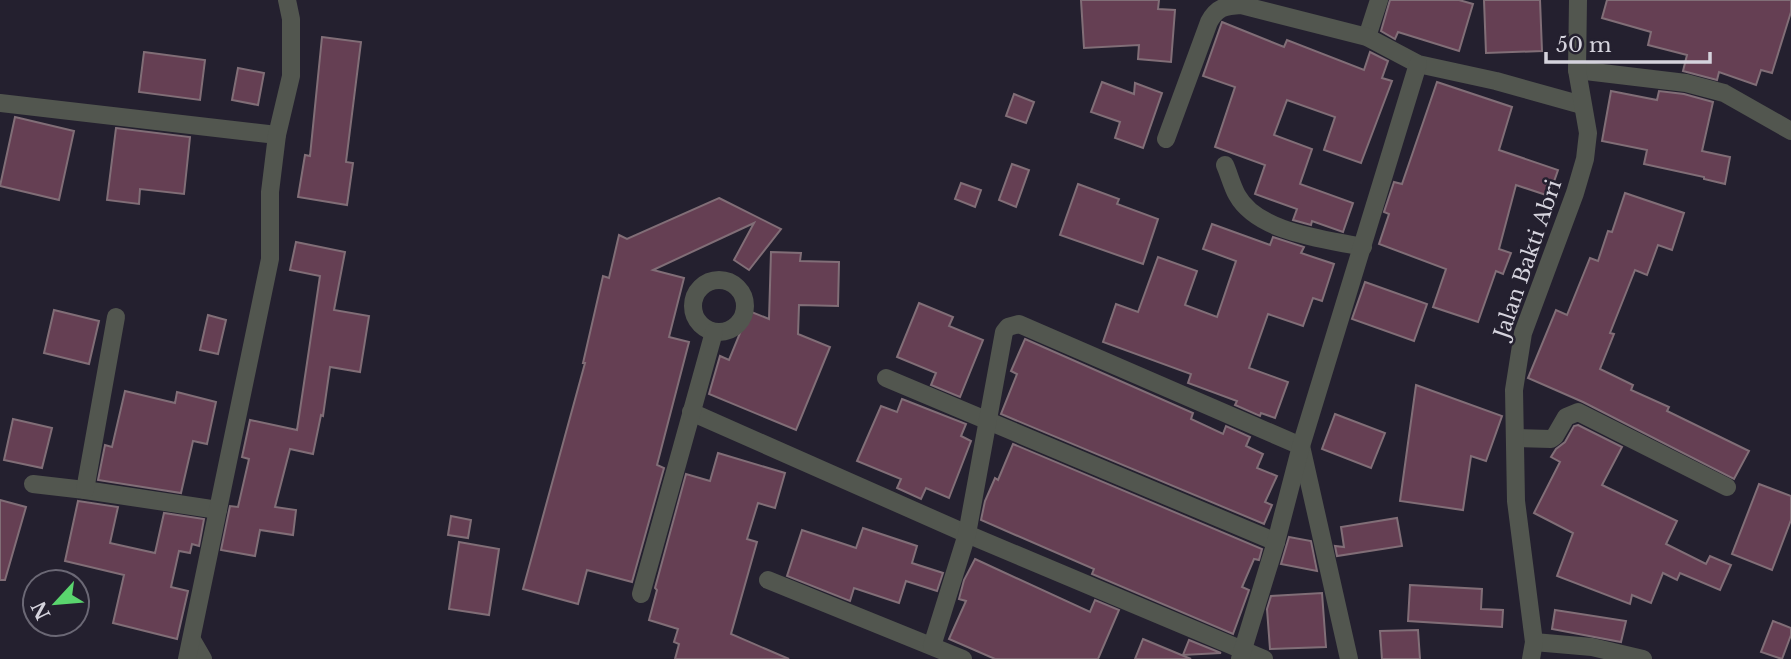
<svg xmlns="http://www.w3.org/2000/svg" width="1791" height="659" viewBox="0 0 1791 659" font-family="'Libre Baskerville',serif">
  <rect width="100%" height="100%" fill="#24202f"/>
  <g fill="#653f53" stroke="#816e77" stroke-width="2">
    <polygon points="1081,0 1159,0 1158,9 1175,10 1171,62 1138,59 1139,45 1084,48"/>
    <polygon points="1390,0 1459,0 1473,4 1459,51 1398,32 1395,39 1381,31"/>
    <polygon points="1484,0 1540,0 1542,51 1486,53"/>
    <polygon points="1607,0 1791,0 1791,12 1772,73 1761,70 1756,85 1719,72 1717,80 1683,71 1687,55 1648,45 1651,32 1602,18"/>
    <polygon points="1222,22 1284,47 1287,40 1364,70 1370,52 1388,61 1382,78 1392,81 1361,163 1324,150 1335,117 1287,100 1274,135 1312,149 1300,184 1353,203 1343,232 1312,221 1311,225 1293,220 1297,209 1255,194 1265,165 1215,147 1235,87 1203,76"/>
    <polygon points="322,37 361,42 346,162 353,163 347,205 298,197 305,155 310,156"/>
    <polygon points="144,52 205,60 200,100 139,92"/>
    <polygon points="238,68 264,73 258,105 232,100"/>
    <polygon points="1102,82 1134,94 1135,83 1162,93 1143,148 1115,138 1120,122 1091,112"/>
    <polygon points="1437,82 1512,107 1499,150 1558,170 1549,196 1516,185 1499,249 1511,253 1503,274 1496,271 1478,322 1433,307 1446,269 1379,244 1389,214 1384,212 1394,182 1402,184"/>
    <polygon points="1611,91 1657,100 1659,91 1684,94 1713,102 1702,151 1730,157 1725,184 1704,179 1704,177 1644,164 1647,150 1602,141"/>
    <polygon points="1014,94 1034,102 1026,123 1006,116"/>
    <polygon points="15,117 74,131 59,200 0,186"/>
    <polygon points="116,128 190,137 184,194 140,189 139,204 107,200"/>
    <polygon points="1012,164 1029,170 1016,207 999,200"/>
    <polygon points="961,183 981,190 975,207 955,199"/>
    <polygon points="1078,184 1119,199 1117,204 1158,219 1143,264 1060,235"/>
    <polygon points="1625,193 1684,213 1672,250 1658,245 1647,275 1635,270 1610,333 1614,334 1600,369 1633,385 1631,390 1669,407 1667,411 1749,451 1734,479 1583,402 1528,378 1556,310 1567,315 1590,258 1598,261 1608,231 1612,232"/>
    <polygon points="719,198 781,229 749,270 734,260 754,223 653,270 684,278 669,337 689,342 657,465 664,468 632,582 587,570 578,604 523,589 585,363 583,363 603,276 609,278 619,235 627,239"/>
    <polygon points="1212,224 1270,245 1273,237 1304,247 1301,253 1334,264 1322,301 1313,298 1303,326 1268,314 1249,368 1288,382 1275,418 1261,413 1260,416 1235,405 1237,401 1188,383 1191,374 1103,342 1116,304 1138,312 1158,257 1197,271 1185,305 1217,317 1236,261 1203,249"/>
    <polygon points="296,242 345,252 334,310 369,316 360,372 330,367 323,416 321,415 313,454 290,449 275,507 296,510 293,535 260,530 255,556 221,550 230,506 238,507 249,459 242,457 250,420 297,430 320,276 290,270"/>
    <polygon points="771,252 801,253 800,261 839,262 838,306 799,305 798,334 830,347 796,430 709,394 720,356 729,360 749,311 769,319"/>
    <polygon points="1365,282 1427,304 1414,341 1352,319"/>
    <polygon points="919,303 953,317 949,326 983,340 960,397 931,385 936,373 897,357"/>
    <polygon points="54,310 99,321 89,364 44,353"/>
    <polygon points="208,315 226,320 218,354 200,350"/>
    <polygon points="1025,339 1193,413 1191,419 1223,434 1226,426 1250,437 1246,446 1263,454 1257,468 1277,476 1265,502 1272,505 1264,524 1001,414 1017,374 1011,371"/>
    <polygon points="1416,385 1502,416 1486,461 1471,456 1463,510 1400,501"/>
    <polygon points="125,391 175,403 177,392 216,402 207,444 193,441 181,493 98,480 105,445 112,447"/>
    <polygon points="902,399 966,424 961,436 971,441 949,498 926,488 921,499 897,488 901,479 857,461 881,406 897,412"/>
    <polygon points="1335,414 1385,433 1371,468 1322,449"/>
    <polygon points="13,419 52,428 42,468 4,460"/>
    <polygon points="1578,425 1622,447 1602,485 1677,521 1666,544 1706,564 1710,556 1731,565 1720,590 1680,573 1677,580 1663,573 1651,603 1632,595 1630,604 1557,576 1573,533 1534,513 1560,462 1551,457 1556,449 1565,442 1574,426"/>
    <polygon points="1013,444 1262,549 1259,560 1254,559 1242,587 1249,590 1233,634 1092,574 1094,569 981,520 985,501 995,478 998,480"/>
    <polygon points="718,453 785,473 775,508 758,503 747,539 757,542 731,634 789,659 675,659 679,644 674,642 678,629 649,620 657,590 655,588 686,474 710,481"/>
    <polygon points="1759,484 1791,496 1791,520 1772,570 1732,554"/>
    <polygon points="0,500 26,507 5,580 0,580"/>
    <polygon points="78,501 118,507 110,543 155,553 164,513 204,519 199,546 192,544 190,553 179,551 171,587 188,591 177,639 113,623 124,575 65,561"/>
    <polygon points="451,516 471,520 468,538 448,535"/>
    <polygon points="1397,518 1402,546 1337,556 1335,546 1344,547 1341,527"/>
    <polygon points="863,528 917,546 912,563 943,573 937,591 906,581 899,603 854,588 850,601 787,576 802,530 856,548"/>
    <polygon points="1289,537 1311,541 1317,571 1281,564"/>
    <polygon points="459,542 499,549 489,615 449,609"/>
    <polygon points="975,559 1090,612 1095,600 1119,610 1098,659 995,659 949,639 966,601 959,599 964,580"/>
    <polygon points="1410,585 1482,589 1481,609 1503,610 1502,627 1408,621"/>
    <polygon points="1322,593 1326,647 1270,649 1267,609 1271,596"/>
    <polygon points="1555,610 1626,621 1621,642 1552,629"/>
    <polygon points="1773,621 1791,628 1791,635 1782,659 1761,652"/>
    <polygon points="1418,630 1420,659 1382,659 1380,631"/>
    <polygon points="1143,639 1191,659 1135,659"/>
    <polygon points="1189,640 1221,653 1183,655"/>
  </g>
  <g fill="none" stroke-linecap="round" stroke-linejoin="round">
    <g stroke="#52564f" stroke-width="18">
      <polyline points="1367,37 1379,0"/>
      <polyline points="1577,70 1686,83 1724,93 1791,131"/>
      <polyline points="0,103 277,135"/>
      <path d="M1166,139L1209,22C1217,7 1225,6 1241,5L1367,37L1418,64L1496,81L1582,105"/>
      <path d="M1225,165C1229,174 1232,186 1237,195C1258,233 1325,239 1363,247"/>
      <circle cx="719" cy="306" r="26"/>
      <polyline points="886,378 1276,542"/>
      <polyline points="691,412 967,534 1264,659"/>
      <polyline points="1515,438 1551,439 1555,436 1566,417 1578,412 1727,487"/>
      <polyline points="33,484 85,490 218,510"/>
      <polyline points="85,490 116,317"/>
      <polyline points="768,580 963,659"/>
      <polyline points="641,594 714,332"/>
      <polyline points="192,640 203,659"/>
      <polyline points="1534,642 1592,647 1643,659"/>
      <polyline points="932,646 967,534 1004,332 1008,327 1019,324 1301,446 1349,659"/>
      <polyline points="187,659 270,259 270,192 277,135 291,76 291,19 287,0"/>
      <polyline points="1240,659 1276,542 1301,446 1418,64"/>
      <polyline points="1531,659 1534,642 1516,501 1514,390 1523,333 1575,193 1585,159 1588,133 1577,70 1578,0"/>
    </g>
  </g>
  <g text-anchor="middle" dominant-baseline="central" stroke-width="5" stroke-linejoin="round" paint-order="stroke">
    <g font-size="21" fill="#d5d3dd" stroke="#24202f">
      <text transform="translate(1528 259) rotate(-71)">Jalan Bakti Abri</text>
    </g>
  </g>
  <g transform="translate(56 603) rotate(244)"><circle r="33" fill="#24202f" stroke="#6b6875" stroke-width="2"/>
  <path d="M0-5L12 26L0 18L-12 26Z" fill="#5ad56e"/>
  <text y="-10" font-size="19" font-weight="bold" text-anchor="middle" fill="#d5d3dd">N</text>
  </g>
  <path d="M1546 52v10h164v-10" fill="none" stroke="#d5d3dd" stroke-width="3.5"/>
  <text x="1556" y="52" font-size="21" fill="#d5d3dd" stroke="#24202f" stroke-width="5" paint-order="stroke">50 m</text>
</svg>
